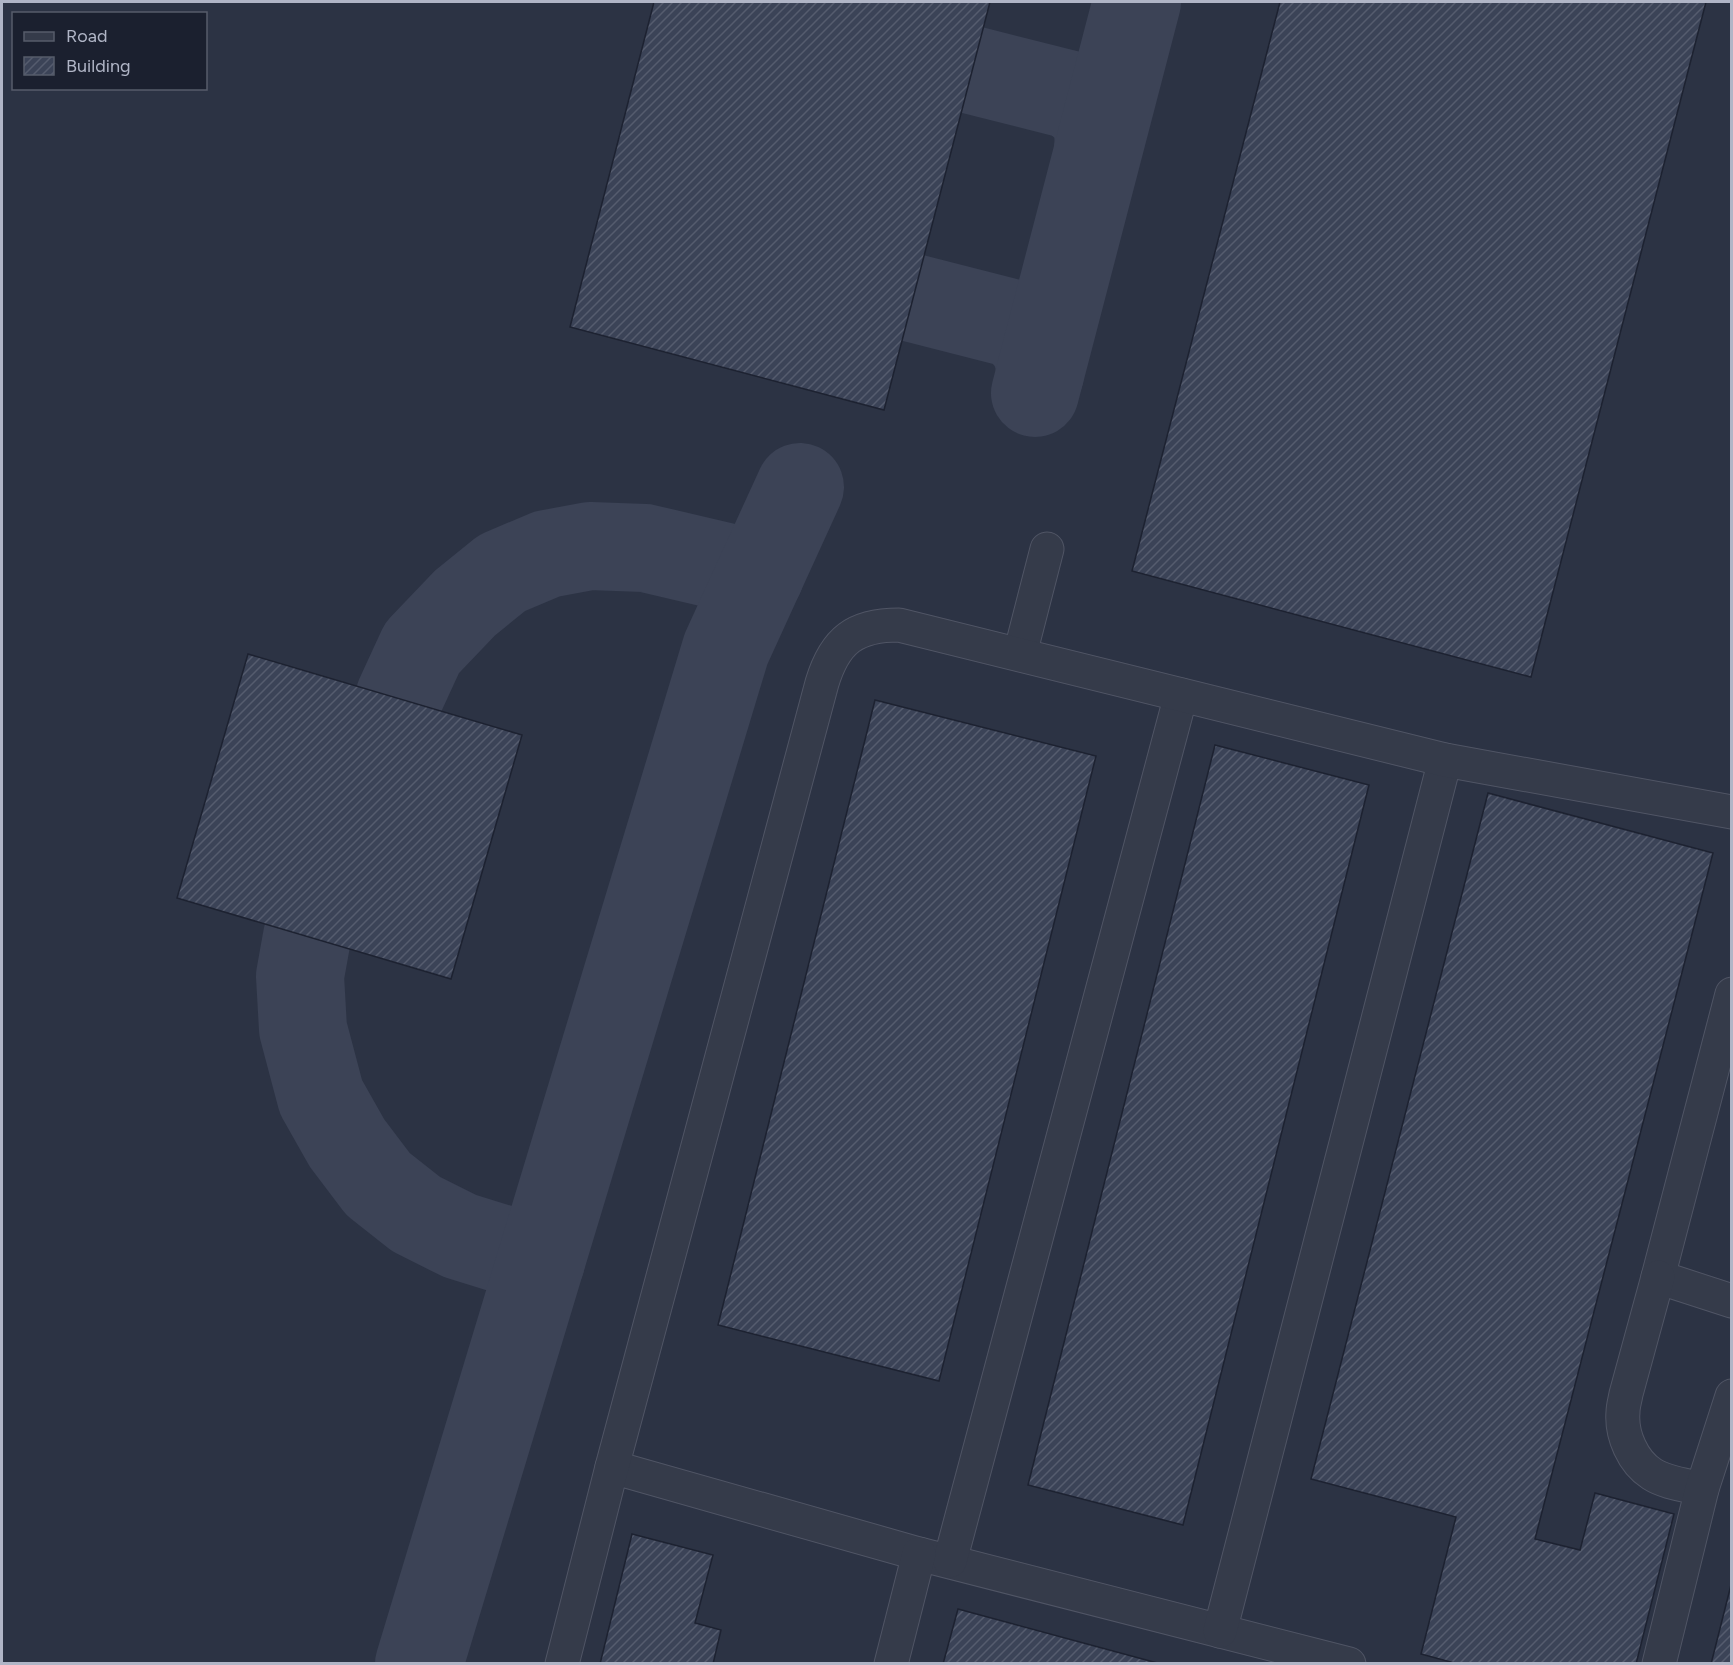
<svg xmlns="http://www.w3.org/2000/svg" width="1733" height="1665" viewBox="0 0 1733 1665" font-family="Figtree,sans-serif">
  <defs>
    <pattern id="building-hatch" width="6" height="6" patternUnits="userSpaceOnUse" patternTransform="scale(1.5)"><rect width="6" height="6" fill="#3b4357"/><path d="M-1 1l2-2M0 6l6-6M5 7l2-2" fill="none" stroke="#555c6e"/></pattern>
  </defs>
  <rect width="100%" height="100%" fill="#22283a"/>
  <path fill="#2c3344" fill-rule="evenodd" d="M2,2H1731V1663L2,1664ZM14,14H206V88H14Z"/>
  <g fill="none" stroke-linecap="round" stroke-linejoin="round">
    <g stroke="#3c4356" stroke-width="88">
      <path d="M972,70L1067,94C1090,105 1101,122 1098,148"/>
      <path d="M913,298L1007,322C1029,331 1040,350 1040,374"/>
      <polyline points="1035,393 1137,2"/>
      <polyline points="399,698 422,648 465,603 502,573 547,554 590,546 645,548 760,575"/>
      <polyline points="307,937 300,976 303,1029 321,1097 347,1143 378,1184 416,1214 460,1236 541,1261"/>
      <polyline points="419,1664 726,649 800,487"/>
    </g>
  </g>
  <g fill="url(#building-hatch)" stroke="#1d2231" stroke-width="1.5">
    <polygon points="654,2 990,2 884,410 570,327"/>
    <polygon points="1280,2 1706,2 1531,677 1132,571"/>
    <polygon points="248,654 522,735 451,979 177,898"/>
    <polygon points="875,700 1096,756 939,1381 718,1325"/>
    <polygon points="1215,745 1369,785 1183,1525 1028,1485"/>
    <polygon points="1488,793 1713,853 1535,1539 1580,1550 1595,1493 1674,1514 1636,1664 1458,1664 1421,1654 1456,1517 1311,1479"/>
    <polygon points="632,1534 713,1555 695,1623 721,1630 713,1664 600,1664"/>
    <polygon points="1732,1581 1732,1664 1711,1664"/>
    <polygon points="958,1609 1161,1664 943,1664"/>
  </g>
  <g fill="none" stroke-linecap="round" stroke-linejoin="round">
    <defs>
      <g id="minor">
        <polyline points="1020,654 1047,549"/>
        <polyline points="1732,994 1658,1277 1732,1301"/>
        <path d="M1658,1277L1626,1394C1625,1400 1623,1406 1623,1412C1621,1435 1633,1462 1652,1474C1666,1483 1686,1485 1702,1489"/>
        <polyline points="612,1467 919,1554 1349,1664"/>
        <polyline points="950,1561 1181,695"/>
        <polyline points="1220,1631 1445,760"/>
        <path d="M562,1664L612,1467L822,683C835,640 855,625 899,625L1445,760L1732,812"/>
        <polyline points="891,1664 919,1554"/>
        <polyline points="1659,1664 1702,1489 1732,1396"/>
      </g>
    </defs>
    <use href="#minor" stroke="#505565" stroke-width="35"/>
    <use href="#minor" stroke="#353b4a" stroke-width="33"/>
  </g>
  <rect width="1733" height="1665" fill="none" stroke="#b0b5c6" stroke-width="6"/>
  <rect x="12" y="12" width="195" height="78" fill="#1b202f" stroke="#575c6b" stroke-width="1.5"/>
  <rect x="24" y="32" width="30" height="9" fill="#353b4a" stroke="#575c6b" stroke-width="1.5"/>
  <text x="66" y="42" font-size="18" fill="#b0b5c6">Road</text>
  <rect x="24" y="57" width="30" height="18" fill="url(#building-hatch)" stroke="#575c6b" stroke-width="1.5"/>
  <text x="66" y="72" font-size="18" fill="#b0b5c6">Building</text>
</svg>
